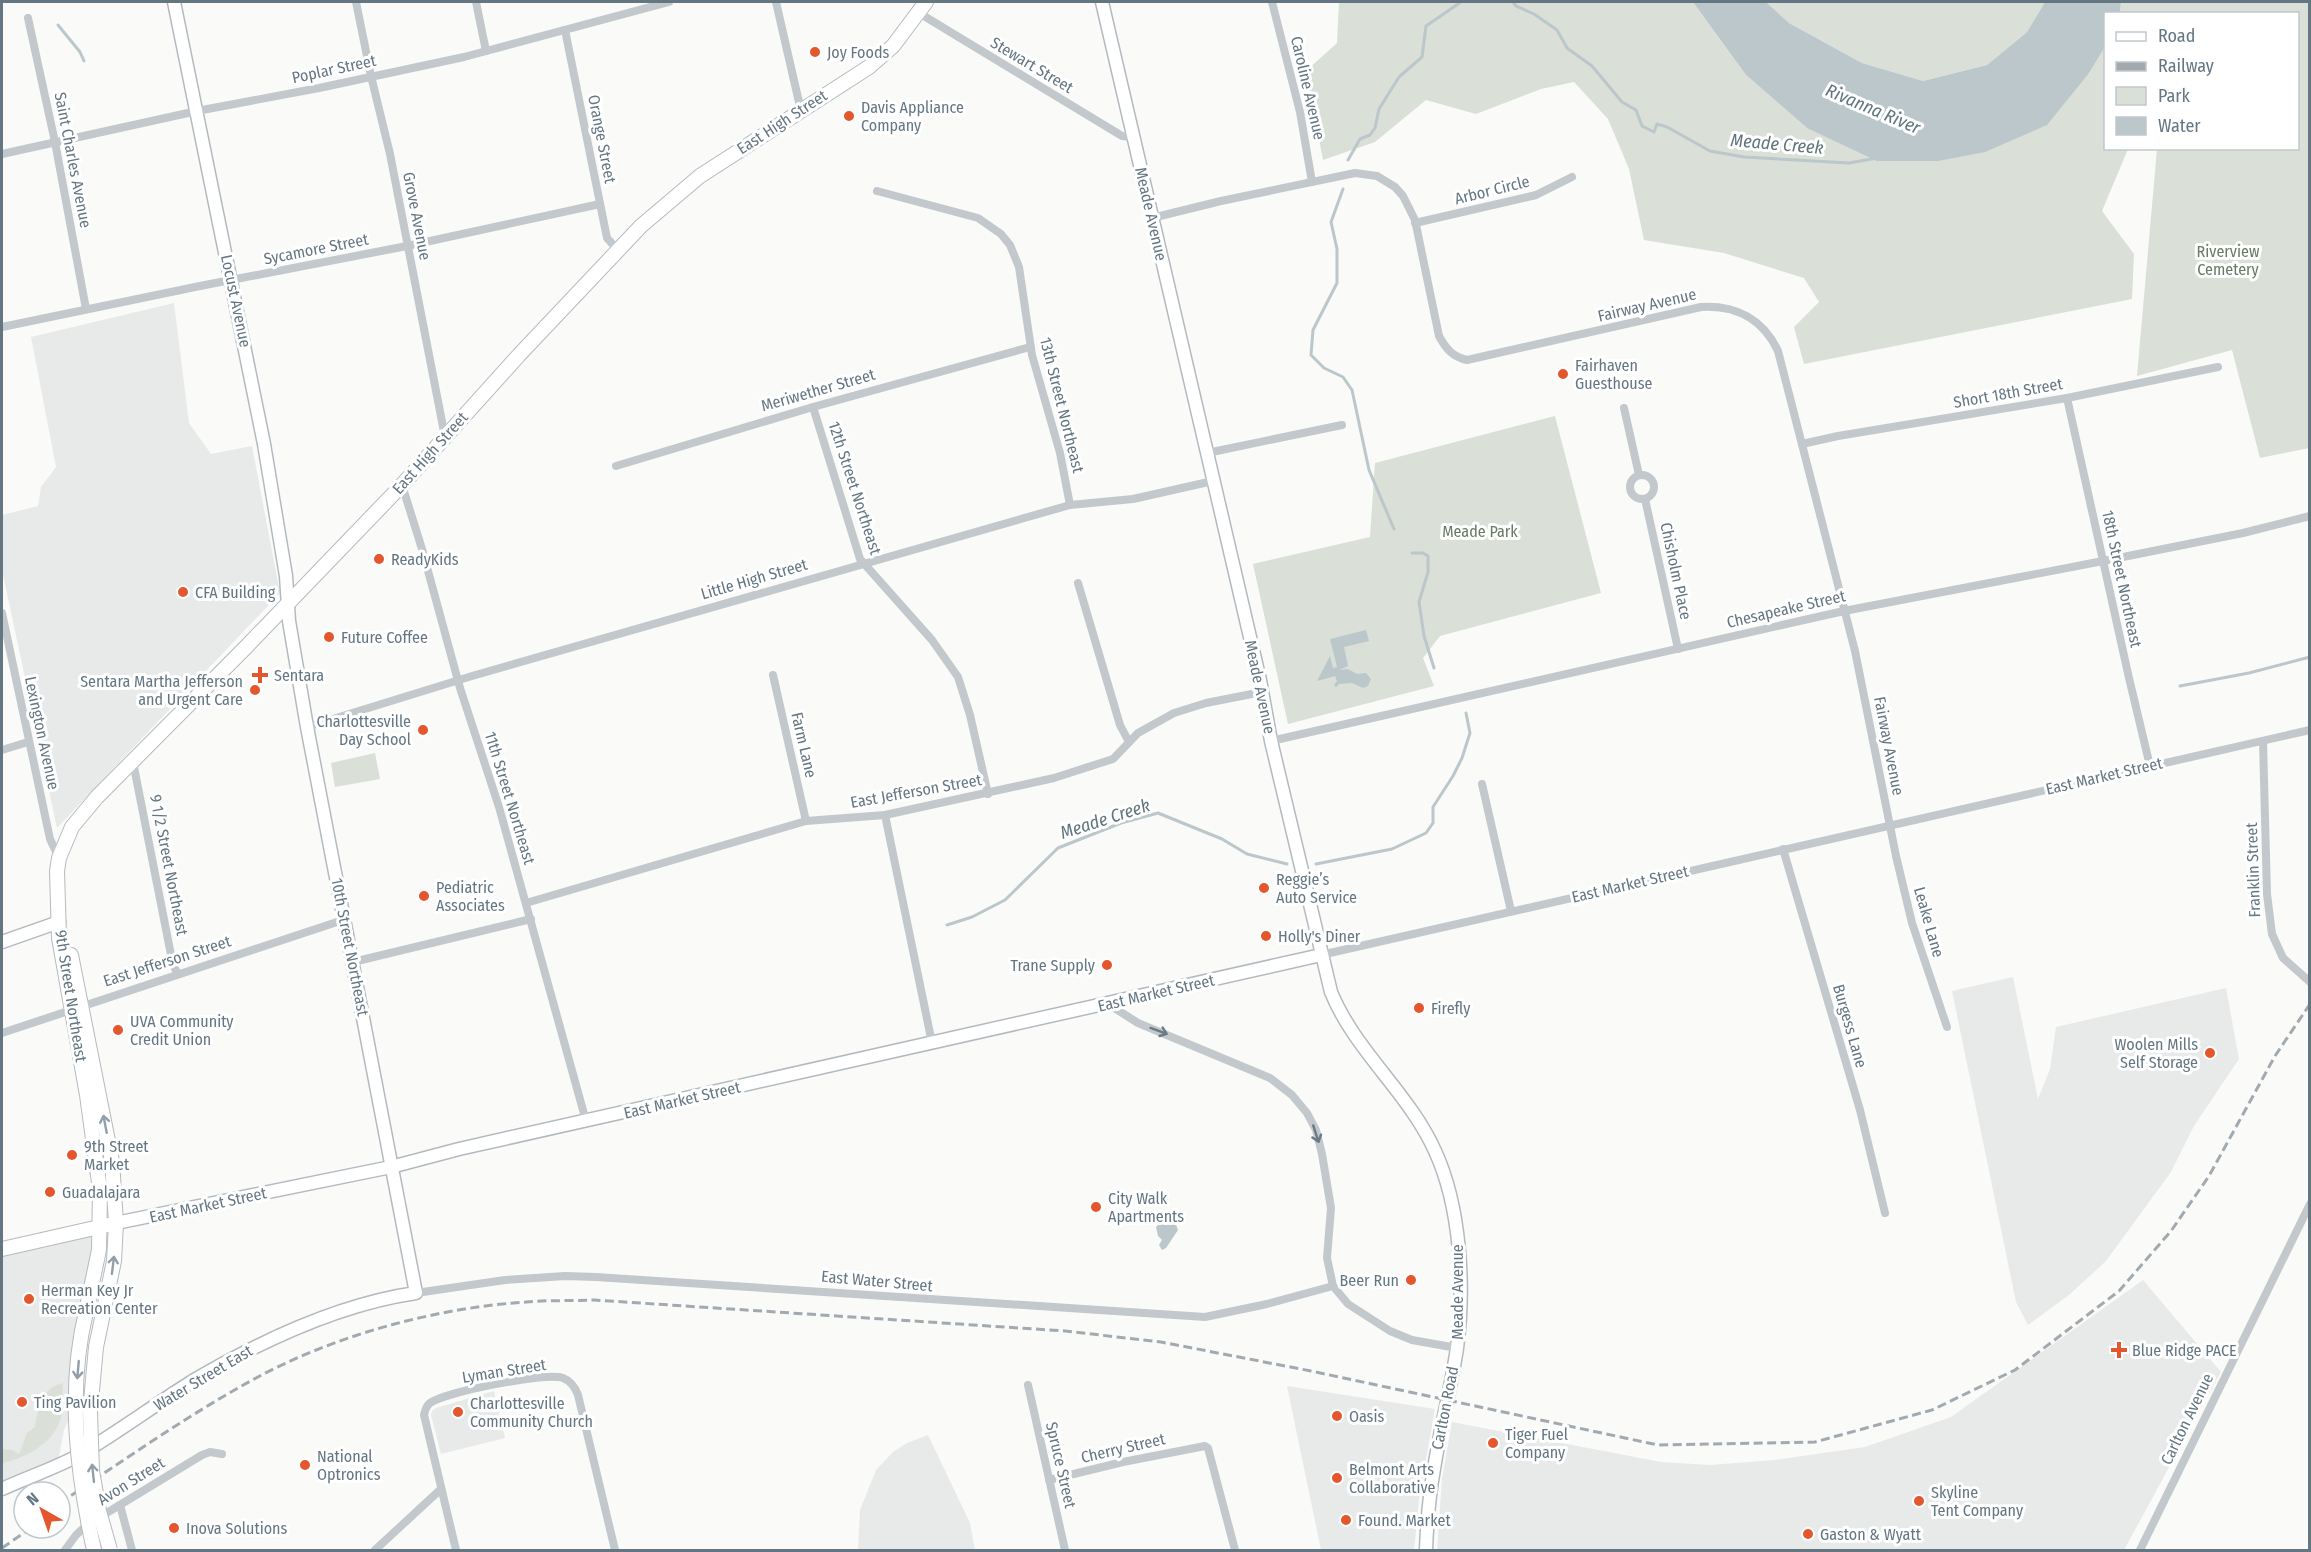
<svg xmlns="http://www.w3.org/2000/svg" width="2311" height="1552" viewBox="0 0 2311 1552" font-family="'Fira Sans Condensed',sans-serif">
  <rect width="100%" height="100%" fill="#fafaf8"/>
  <g fill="#e8e9e9">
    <polygon points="174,303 189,423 211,454 252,446 280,593 57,828 2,570 2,515 38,506 41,487 56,467 31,337"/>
    <polygon points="2013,977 2038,1099 2050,1069 2056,1027 2226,988 2239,1059 2194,1126 2171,1172 2106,1261 2069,1295 2028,1325 2016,1302 1952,991"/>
    <polygon points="91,1228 94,1251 70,1417 64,1430 57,1467 2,1489 2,1249"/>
    <polygon points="2143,1280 2221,1372 2124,1550 1437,1550 1442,1479 1452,1422 1661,1462 1710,1465 1774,1460 1865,1447 1951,1417"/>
    <polygon points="1287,1386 1435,1409 1419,1499 1414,1550 1321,1550"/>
    <polygon points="494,1391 505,1438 441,1454 431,1415 432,1411 436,1408"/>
    <polygon points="928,1435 970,1523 975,1550 858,1550 860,1510 876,1470 893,1452 907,1443"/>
  </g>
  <g fill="#dadfd7">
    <polygon points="1339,2 1693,2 1746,75 1807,128 2089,73 2105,47 2106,148 2128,149 2102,211 2134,254 2132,299 1804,364 1794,327 1819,302 1804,278 1724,253 1644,240 1629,169 1608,119 1574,82 1541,89 1476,114 1426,100 1375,142 1323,160 1306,71 1337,43"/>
    <polygon points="1766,2 2045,2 2027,32 1987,65 1923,81 1862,63 1789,23"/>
    <polygon points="2121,2 2309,2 2309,448 2260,458 2232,350 2137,376 2157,149 2298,148 2298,14 2120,14"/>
    <polygon points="1555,416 1601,593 1440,636 1423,658 1434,686 1288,724 1253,564 1370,537 1375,463"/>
    <polygon points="375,753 380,779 335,787 331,763"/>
    <path d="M63,1383C62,1394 64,1410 60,1421C52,1444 24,1459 2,1463V1449L12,1450L19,1454L27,1433L35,1427C36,1416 40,1405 44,1394L54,1386Z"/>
  </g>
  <g fill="#bbc7cb">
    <polygon points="1693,2 1766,2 1789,23 1862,63 1923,81 1987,65 2027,32 2045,2 2121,2 2120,13 2106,14 2105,47 2089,73 2047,125 1985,152 1938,161 1877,161 1807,128 1746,75"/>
    <polygon points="1366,630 1369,641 1344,647 1348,666 1339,670 1348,669 1357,674 1366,673 1371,679 1368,686 1363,688 1352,683 1339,684 1336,687 1334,685 1337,681 1335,676 1317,681 1330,656 1333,668 1337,667 1330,639"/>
    <polygon points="1169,1219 1175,1222 1178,1230 1166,1248 1162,1250 1159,1245 1162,1240 1158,1236 1156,1227 1163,1220"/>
  </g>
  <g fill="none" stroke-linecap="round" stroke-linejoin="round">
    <g stroke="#bbc7cb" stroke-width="3">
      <polyline points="1513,2 1516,6 1534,14 1557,30 1567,48 1592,66 1622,102 1636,110 1642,126 1654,132 1657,124 1667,127 1710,151 1744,157 1849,163 1877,158"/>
      <polyline points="58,25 80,52 84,61"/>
      <polyline points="1348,160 1360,139 1370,135 1375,128 1379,109 1399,77 1422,57 1426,26 1461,2"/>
      <polyline points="1343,189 1331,222 1337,249 1337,283 1313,330 1311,355 1324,368 1343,377 1352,390 1369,470 1394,529"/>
      <polyline points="1412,553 1423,553 1428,556 1428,572 1419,602 1424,636 1434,668"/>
      <polyline points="2180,686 2249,673 2310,657"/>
      <polyline points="1316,864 1392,849 1426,833 1433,823 1433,807 1453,776 1462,758 1470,733 1466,713"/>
      <polyline points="947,925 972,917 1005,900 1058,848 1121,823 1158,813 1222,839 1247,854 1287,864"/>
    </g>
    <defs>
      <g id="secondary">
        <path d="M1102,2L1260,680L1271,741L1331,992C1355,1051 1409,1093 1435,1151C1461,1207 1465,1288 1457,1348C1451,1389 1440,1429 1434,1469C1429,1496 1427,1523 1426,1550"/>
        <polyline points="2,942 59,922"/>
        <polyline points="116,1223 391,1167 459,1149 1321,955"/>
        <path d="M2,1489C28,1477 56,1468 81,1454C120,1431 157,1403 196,1379C263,1340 339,1304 416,1293L307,727L289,621L286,576L264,444L174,2"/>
      </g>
      <g id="primary">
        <polyline points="71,955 112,1161 116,1223 114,1261 96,1347 90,1412"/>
        <polyline points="2,1249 108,1225"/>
        <polyline points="86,1312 99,1250 100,1190 87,1095 59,938 57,871 59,858 72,827 97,797 248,645 402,485 519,355 641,226 700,176 869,67 893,46 926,2"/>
      </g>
    </defs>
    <use href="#secondary" stroke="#b3babf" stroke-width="15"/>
    <use href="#primary" stroke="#b5babe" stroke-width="16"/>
    <g stroke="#c3c8cc" stroke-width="8">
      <polyline points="356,2 371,76 390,154 445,437"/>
      <polyline points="476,2 486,51"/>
      <polyline points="776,2 801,111"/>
      <polyline points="1272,2 1300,112 1312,182"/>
      <polyline points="919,13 1122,136 1132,137"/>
      <polyline points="28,18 55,142 86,309"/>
      <polyline points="565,30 607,238 618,250"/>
      <polyline points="2,154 197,111 319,88 464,57 669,2"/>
      <polyline points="877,191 978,218 1001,234 1010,245 1019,267 1032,355 1060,453 1070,505"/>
      <path d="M1152,218L1221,201L1355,173L1377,176L1395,187L1403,196L1415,220L1439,336C1446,349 1453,357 1467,360L1701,307C1736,305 1763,319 1778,351L1855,651L1896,856L1912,923L1947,1027"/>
      <polyline points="1415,223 1536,195 1572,177"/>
      <polyline points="2,327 200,286 407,246 600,204"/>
      <polyline points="2067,398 2129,678 2150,766"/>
      <polyline points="813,407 860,559 932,640 958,677 970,715 988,794"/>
      <polyline points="1624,408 1639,475"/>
      <polyline points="1802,444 1838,436 2067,398 2218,367"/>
      <polyline points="1207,453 1342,425"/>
      <polyline points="616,466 813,407 1030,347"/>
      <circle cx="1642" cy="487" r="12"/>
      <polyline points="402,485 422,549 460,688 499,807 586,1121"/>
      <polyline points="1645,499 1678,649"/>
      <polyline points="1078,583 1120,725 1129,742"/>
      <polyline points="2,613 50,839 59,858"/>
      <polyline points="773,675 806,821"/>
      <polyline points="307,727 472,676 1070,505 1133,499 1213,481"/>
      <polyline points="1271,741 1844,611 2103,561 2243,533 2310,516"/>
      <polyline points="2263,741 2267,894 2272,934 2283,958 2310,982"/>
      <polyline points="2,750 28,742"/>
      <polyline points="133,762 173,965 178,974"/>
      <polyline points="1482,784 1511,911"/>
      <polyline points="885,815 932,1043"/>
      <polyline points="1783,849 1860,1110 1885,1213"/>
      <polyline points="526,903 806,821 885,815 1054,778 1113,759 1138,733 1174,713 1206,703 1262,692"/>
      <polyline points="1321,955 2310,730"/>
      <polyline points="353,962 531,919"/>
      <polyline points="1108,1004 1138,1023 1270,1078 1292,1095 1307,1113 1316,1130 1322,1154 1331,1208 1327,1258 1333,1286 1348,1304 1390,1331 1412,1340 1457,1348"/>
      <polyline points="2,1033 343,920"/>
      <polyline points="416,1293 505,1280 565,1276 596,1277 1205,1317 1267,1304 1333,1286"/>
      <polyline points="1028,1385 1065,1550"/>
      <polyline points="1049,1480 1123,1462 1205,1446 1208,1448 1235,1550"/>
      <polyline points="120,1505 132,1550"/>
      <polyline points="65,1550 76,1535 87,1525 202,1455 210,1452 222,1454"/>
      <polyline points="375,1550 441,1489"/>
      <path d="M456,1550L424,1415C425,1410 426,1406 430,1403C445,1392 545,1372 563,1378C571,1381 575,1387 578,1395L615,1550"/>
      <polyline points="2140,1550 2310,1204"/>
    </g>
    <use href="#secondary" stroke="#fff" stroke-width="12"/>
    <use href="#primary" stroke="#fff" stroke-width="14"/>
    <g stroke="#a2aab0" stroke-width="3" stroke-dasharray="9 4.5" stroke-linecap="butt">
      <path d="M60,1503C124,1460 188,1415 256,1378C336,1335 435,1308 526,1302C548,1300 572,1301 594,1300L1065,1331L1161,1342L1311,1371L1658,1445L1815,1442L1932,1410L2015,1370L2119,1291L2171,1231L2209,1176L2275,1056L2310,1004"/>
      <polyline points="2,1548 31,1528"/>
    </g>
    <defs>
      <g id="primary-bridge">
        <path d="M86,1312C67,1390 77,1473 94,1550"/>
        <polyline points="90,1412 92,1471 99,1511 110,1550"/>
      </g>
    </defs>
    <use href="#primary-bridge" stroke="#b5babe" stroke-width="16" stroke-linecap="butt"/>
    <use href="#primary-bridge" stroke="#fff" stroke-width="14"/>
  </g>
  <defs><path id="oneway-shaft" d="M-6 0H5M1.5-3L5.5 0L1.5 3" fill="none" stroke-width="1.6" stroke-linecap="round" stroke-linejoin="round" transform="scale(1.5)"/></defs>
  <g stroke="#6a7a87">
    <use href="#oneway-shaft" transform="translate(1159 1031) rotate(20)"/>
    <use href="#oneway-shaft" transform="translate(1316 1134) rotate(72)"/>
  </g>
  <g stroke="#939fa8">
    <use href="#oneway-shaft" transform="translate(105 1124) rotate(-101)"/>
    <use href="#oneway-shaft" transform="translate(113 1265) rotate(-83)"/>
    <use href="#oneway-shaft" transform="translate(78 1370) rotate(95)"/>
    <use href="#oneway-shaft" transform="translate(93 1473) rotate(-96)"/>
  </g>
  <g fill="#e4572e" stroke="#fff" stroke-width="2">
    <circle cx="815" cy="52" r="6"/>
    <circle cx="849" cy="116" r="6"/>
    <circle cx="1563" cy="374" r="6"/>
    <circle cx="379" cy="559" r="6"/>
    <circle cx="183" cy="592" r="6"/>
    <circle cx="329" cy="637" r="6"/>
    <path d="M257 666h6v6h6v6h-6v6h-6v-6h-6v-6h6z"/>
    <circle cx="255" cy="690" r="6"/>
    <circle cx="423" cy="730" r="6"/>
    <circle cx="1264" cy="888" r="6"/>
    <circle cx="424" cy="896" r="6"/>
    <circle cx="1266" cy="936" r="6"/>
    <circle cx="1107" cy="965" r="6"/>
    <circle cx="1419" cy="1008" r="6"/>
    <circle cx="118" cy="1030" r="6"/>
    <circle cx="2210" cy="1053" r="6"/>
    <circle cx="72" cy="1155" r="6"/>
    <circle cx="50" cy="1192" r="6"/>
    <circle cx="1096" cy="1207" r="6"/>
    <circle cx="1411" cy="1280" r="6"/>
    <circle cx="29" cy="1299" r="6"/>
    <path d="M2116 1341h6v6h6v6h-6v6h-6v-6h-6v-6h6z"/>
    <circle cx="22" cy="1402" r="6"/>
    <circle cx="458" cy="1412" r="6"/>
    <circle cx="1337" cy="1416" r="6"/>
    <circle cx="1493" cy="1443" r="6"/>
    <circle cx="305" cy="1465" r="6"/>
    <circle cx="1337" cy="1478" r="6"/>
    <circle cx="1919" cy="1501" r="6"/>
    <circle cx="1346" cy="1520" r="6"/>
    <circle cx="174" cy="1528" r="6"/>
    <circle cx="1808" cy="1534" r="6"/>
  </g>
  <g text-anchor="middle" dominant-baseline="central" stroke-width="6" stroke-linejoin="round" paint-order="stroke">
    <g font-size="16" fill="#657683" stroke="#fff" text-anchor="start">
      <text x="827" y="52">Joy Foods</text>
      <text x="861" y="107">Davis Appliance<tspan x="861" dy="18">Company</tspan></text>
      <text x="1575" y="365">Fairhaven<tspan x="1575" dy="18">Guesthouse</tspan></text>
      <text x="391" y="559">ReadyKids</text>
      <text x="195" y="592">CFA Building</text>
      <text x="341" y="637">Future Coffee</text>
      <text x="274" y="675">Sentara</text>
      <text x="243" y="681" text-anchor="end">Sentara Martha Jefferson<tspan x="243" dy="18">and Urgent Care</tspan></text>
      <text x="411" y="721" text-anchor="end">Charlottesville<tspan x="411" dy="18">Day School</tspan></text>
      <text x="1276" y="879">Reggie’s<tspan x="1276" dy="18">Auto Service</tspan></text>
      <text x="436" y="887">Pediatric<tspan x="436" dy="18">Associates</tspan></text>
      <text x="1278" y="936">Holly's Diner</text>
      <text x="1095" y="965" text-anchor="end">Trane Supply</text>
      <text x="1431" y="1008">Firefly</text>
      <text x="130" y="1021">UVA Community<tspan x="130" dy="18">Credit Union</tspan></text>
      <text x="2198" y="1044" text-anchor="end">Woolen Mills<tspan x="2198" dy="18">Self Storage</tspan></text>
      <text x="84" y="1146">9th Street<tspan x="84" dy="18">Market</tspan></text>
      <text x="62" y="1192">Guadalajara</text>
      <text x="1108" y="1198">City Walk<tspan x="1108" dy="18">Apartments</tspan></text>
      <text x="1399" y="1280" text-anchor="end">Beer Run</text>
      <text x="41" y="1290">Herman Key Jr<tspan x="41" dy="18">Recreation Center</tspan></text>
      <text x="2132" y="1350">Blue Ridge PACE</text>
      <text x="34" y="1402">Ting Pavilion</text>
      <text x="470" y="1403">Charlottesville<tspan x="470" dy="18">Community Church</tspan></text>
      <text x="1349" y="1416">Oasis</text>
      <text x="1505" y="1434">Tiger Fuel<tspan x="1505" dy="18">Company</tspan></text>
      <text x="317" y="1456">National<tspan x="317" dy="18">Optronics</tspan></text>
      <text x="1349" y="1469">Belmont Arts<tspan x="1349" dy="18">Collaborative</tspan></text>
      <text x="1931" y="1492">Skyline<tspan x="1931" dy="18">Tent Company</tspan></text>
      <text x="1358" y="1520">Found. Market</text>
      <text x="186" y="1528">Inova Solutions</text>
      <text x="1820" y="1534">Gaston &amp; Wyatt</text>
    </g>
    <g font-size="16" fill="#657683" stroke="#fff">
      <text transform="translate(1032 65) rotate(31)">Stewart Street</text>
      <text transform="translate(334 69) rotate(-12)">Poplar Street</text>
      <text transform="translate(1308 88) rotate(77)">Caroline Avenue</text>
      <text transform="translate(782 122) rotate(-33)">East High Street</text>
      <text transform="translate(602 139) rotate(79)">Orange Street</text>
      <text transform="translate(73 160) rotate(79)">Saint Charles Avenue</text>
      <text transform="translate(1492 190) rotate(-14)">Arbor Circle</text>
      <text transform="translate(1151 214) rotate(77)">Meade Avenue</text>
      <text transform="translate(417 216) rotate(79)">Grove Avenue</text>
      <text transform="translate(316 249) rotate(-11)">Sycamore Street</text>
      <text transform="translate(236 301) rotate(78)">Locust Avenue</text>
      <text transform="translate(1647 305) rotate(-13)">Fairway Avenue</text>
      <text transform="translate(818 390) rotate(-16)">Meriwether Street</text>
      <text transform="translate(2008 393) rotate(-10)">Short 18th Street</text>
      <text transform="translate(1062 405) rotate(76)">13th Street Northeast</text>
      <text transform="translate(430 453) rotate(-48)">East High Street</text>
      <text transform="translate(855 488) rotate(72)">12th Street Northeast</text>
      <text transform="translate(1676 571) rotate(78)">Chisholm Place</text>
      <text transform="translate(754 579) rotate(-16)">Little High Street</text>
      <text transform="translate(2122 579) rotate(78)">18th Street Northeast</text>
      <text transform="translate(1786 609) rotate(-13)">Chesapeake Street</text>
      <text transform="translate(1260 687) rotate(78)">Meade Avenue</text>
      <text transform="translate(42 733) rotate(78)">Lexington Avenue</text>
      <text transform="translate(804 745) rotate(77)">Farm Lane</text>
      <text transform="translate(1889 746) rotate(79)">Fairway Avenue</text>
      <text transform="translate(2104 776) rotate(-13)">East Market Street</text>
      <text transform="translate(916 791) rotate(-10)">East Jefferson Street</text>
      <text transform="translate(510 798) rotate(73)">11th Street Northeast</text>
      <text transform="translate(169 865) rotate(79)">9 1/2 Street Northeast</text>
      <text transform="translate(2253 870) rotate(-92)">Franklin Street</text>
      <text transform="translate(1630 884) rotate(-13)">East Market Street</text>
      <text transform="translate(1929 922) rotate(74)">Leake Lane</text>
      <text transform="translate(350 947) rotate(79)">10th Street Northeast</text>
      <text transform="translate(167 961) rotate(-18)">East Jefferson Street</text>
      <text transform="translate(1156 993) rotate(-13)">East Market Street</text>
      <text transform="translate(71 996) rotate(81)">9th Street Northeast</text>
      <text transform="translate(1850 1026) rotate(74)">Burgess Lane</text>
      <text transform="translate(682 1100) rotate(-13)">East Market Street</text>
      <text transform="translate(208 1205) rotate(-12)">East Market Street</text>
      <text transform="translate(877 1281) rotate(5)">East Water Street</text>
      <text transform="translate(1457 1292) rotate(-90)">Meade Avenue</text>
      <text transform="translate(504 1371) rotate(-9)">Lyman Street</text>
      <text transform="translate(203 1378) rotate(-31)">Water Street East</text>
      <text transform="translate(1445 1408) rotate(-79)">Carlton Road</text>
      <text transform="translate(2187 1419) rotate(-64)">Carlton Avenue</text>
      <text transform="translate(1123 1448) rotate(-13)">Cherry Street</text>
      <text transform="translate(1061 1465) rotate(77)">Spruce Street</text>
      <text transform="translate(131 1481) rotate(-32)">Avon Street</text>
    </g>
    <g font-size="16" fill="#687a64" stroke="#fff">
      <text x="2228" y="251">Riverview<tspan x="2228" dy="18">Cemetery</tspan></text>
      <text x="1480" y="531">Meade Park</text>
    </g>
    <g font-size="18" font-style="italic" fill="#60757c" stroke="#fff">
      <text transform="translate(1873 109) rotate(23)">Rivanna River</text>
      <text transform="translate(1777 144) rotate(5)">Meade Creek</text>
      <text transform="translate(1105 819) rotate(-18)">Meade Creek</text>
    </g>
  </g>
  <rect width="2311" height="1552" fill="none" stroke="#657683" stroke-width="6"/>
  <rect x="2104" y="12" width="195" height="138" fill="#ffffff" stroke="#c1c8cd" stroke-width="1.5"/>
  <rect x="2116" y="32" width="30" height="9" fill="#ffffff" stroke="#c1c8cd" stroke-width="1.5"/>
  <text x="2158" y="42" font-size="18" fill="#657683">Road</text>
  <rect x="2116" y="62" width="30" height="9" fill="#a2aab0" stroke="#c1c8cd" stroke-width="1.5"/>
  <text x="2158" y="72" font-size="18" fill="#657683">Railway</text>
  <rect x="2116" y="87" width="30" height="18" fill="#dadfd7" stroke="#c1c8cd" stroke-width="1.5"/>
  <text x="2158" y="102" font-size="18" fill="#657683">Park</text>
  <rect x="2116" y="117" width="30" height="18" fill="#bbc7cb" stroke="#c1c8cd" stroke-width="1.5"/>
  <text x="2158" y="132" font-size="18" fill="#657683">Water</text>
  <g transform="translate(42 1510) rotate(320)"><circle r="28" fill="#ffffff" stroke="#c1c8cd" stroke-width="1.5"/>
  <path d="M0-4.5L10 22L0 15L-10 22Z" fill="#e4572e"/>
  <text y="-9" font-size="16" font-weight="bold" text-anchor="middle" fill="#657683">N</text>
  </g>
</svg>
